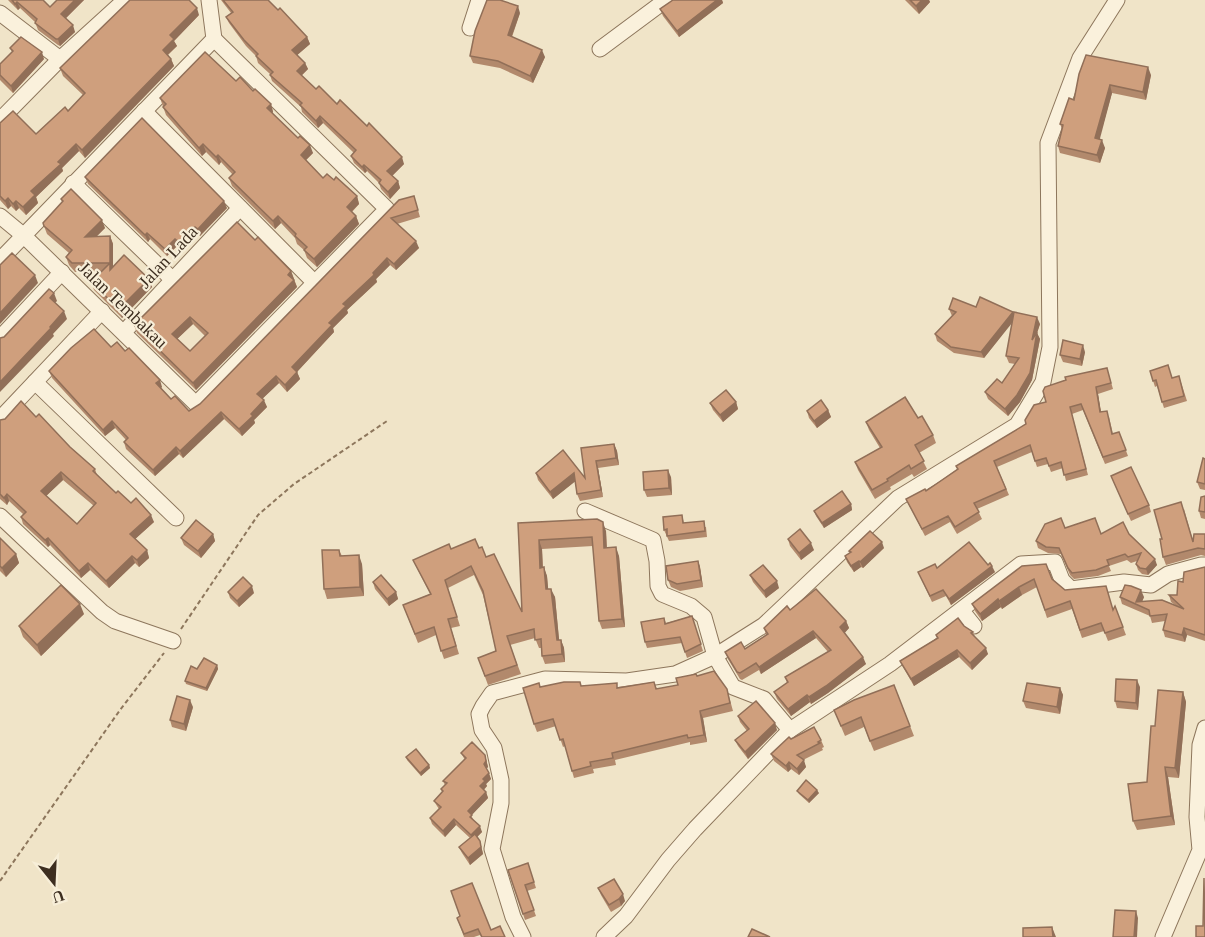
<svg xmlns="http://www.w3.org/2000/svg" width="1205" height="937" viewBox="0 0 1205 937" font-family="Georgia,serif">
  <rect width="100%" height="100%" fill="#f0e4c8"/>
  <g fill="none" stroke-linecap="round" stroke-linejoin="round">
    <defs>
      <g id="minor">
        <polyline points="0,13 60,59"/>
        <polyline points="470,28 479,0"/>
        <polyline points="600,49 666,0"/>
        <polyline points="144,111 314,282"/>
        <polyline points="0,120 60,59 125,0"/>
        <polyline points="73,183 173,280"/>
        <polyline points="0,216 23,235 196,404 387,209 214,39"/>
        <polyline points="0,260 214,39 209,0"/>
        <polyline points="124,332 240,208"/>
        <polyline points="0,338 62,272"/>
        <polyline points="35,382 176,518"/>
        <polyline points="0,419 102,311"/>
        <polyline points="585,511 653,540 657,561 658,586 662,594 691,606 704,617 715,656 733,687 764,699 790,730"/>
        <polyline points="0,516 102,612 115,621 173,641"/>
        <polyline points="962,611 974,626"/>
        <polyline points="523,937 513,917 492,849 501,803 501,780 494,748 482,730 479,714 483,706 492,693 545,679 627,681 675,674 715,656 764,625 898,498 1017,425 1043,382 1050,347 1048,143 1080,58 1117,0"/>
        <polyline points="604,937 626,916 668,860 695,829 790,730 890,664 1021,564 1055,562 1062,580 1071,589 1124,582 1151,585 1168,574 1201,565 1205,565"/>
        <polyline points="1163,937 1200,850 1197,817 1200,745 1205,728"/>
      </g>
    </defs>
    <use href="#minor" stroke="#8d765c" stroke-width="17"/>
    <g stroke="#8d765c" stroke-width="2" stroke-dasharray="4.5 3" stroke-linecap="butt">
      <polyline points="181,629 258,515 294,484 387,421"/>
      <polyline points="0,881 120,710 164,653"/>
    </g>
    <use href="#minor" stroke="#faf1dc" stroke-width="15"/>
  </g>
  <g fill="#b2896c" fill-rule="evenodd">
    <polygon points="8,0 43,0 50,7 57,0 84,0 66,18 75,32 60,46 58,45 38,30 35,22 20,8 18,10"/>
    <polygon points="221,0 268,0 307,37 310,44 297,55 305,63 308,69 301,76 316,89 337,104 404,164 392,176 398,181 400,188 390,199 381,189 379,183 367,171 365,173 354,163 351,156 354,153 323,123 318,128 302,112 301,107 272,81 270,75 270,74 258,63 256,56 246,46 229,23 226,17 231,13"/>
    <polygon points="673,0 722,0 723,3 679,37 663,16 660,9"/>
    <polygon points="905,0 929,0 930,2 919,14"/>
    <polygon points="520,13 512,37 545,57 533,83 500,68 473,63 470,56"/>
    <polygon points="199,15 174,41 177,46 168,55 171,59 174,66 85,158 79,151 62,168 63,171 36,197 38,203 26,215 19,208 16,211 11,206 8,209 0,200 0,123 36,134 68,111 83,95 63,76 60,68"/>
    <polygon points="10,48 44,59 13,93 0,80 0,64 12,52"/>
    <polygon points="1079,74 1151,75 1146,100 1112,93 1099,139 1105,148 1100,163 1060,153 1058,146 1062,129 1060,124 1074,100"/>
    <polygon points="236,81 253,91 271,104 273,112 272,113 313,153 306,160 323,178 334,180 357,196 359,204 352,212 356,216 359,224 317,267 307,258 304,250 297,244 295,238 281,223 275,229 232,186 229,178 233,175 221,162 219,165 206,152 202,156 166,115 160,98"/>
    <polygon points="85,177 227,208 200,236 198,233 182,249 178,245 167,256 150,239 148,242 88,184"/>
    <polygon points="414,196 420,217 397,224 419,248 396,270 390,265 376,279 377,282 347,310 348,313 333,328 334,332 297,372 300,379 287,392 279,383 262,399 267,407 254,420 255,423 242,436 224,419 183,458 179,454 155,476 126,449 124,442 126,440 115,428 105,436 52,378 49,371 111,347 125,351 162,387 161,388 171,399 189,411 200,404"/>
    <polygon points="61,199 105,228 97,236 110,236 113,244 113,267 149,279 152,287 122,318 94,290 91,282 102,271 75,272 69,265 66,257 69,253 47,234 44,226 62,202"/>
    <path d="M255,240L291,271L297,287L196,390L137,333L134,325ZM193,324L205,336L190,351L177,339Z"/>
    <polygon points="976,307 1013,312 1014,313 1040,324 1037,333 1040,339 1032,380 1020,402 1008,416 988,399 985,392 1002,383 1015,364 1009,363 1006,356 1012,322 984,358 954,353 937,341 935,334 952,316 949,309"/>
    <polygon points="1085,352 1082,366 1063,362 1060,355"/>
    <polygon points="1150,371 1172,378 1179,376 1187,401 1164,408 1157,386 1155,387"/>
    <polygon points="1109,375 1113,389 1098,394 1101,412 1109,417 1113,434 1119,432 1128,456 1105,464 1083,410 1072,414 1088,475 1066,481 1063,468 1051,472 1048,464 1037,467 1032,452 997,467 1009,495 977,509 982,519 957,534 950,522 925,536 909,505 906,499 926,491 957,469 956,466 1026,424 1046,402"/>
    <polygon points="736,402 738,409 723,422 713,410 710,403"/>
    <polygon points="828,410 831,417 817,428 809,418 807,411"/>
    <path d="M36,417L95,469L97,475L116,493L131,503L154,522L135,539L147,550L149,558L139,567L135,563L109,588L90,570L81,578L50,545L48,547L23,524L21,517L23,514L9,501L7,505L0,499V420ZM63,480L94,506L77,524L46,496Z"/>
    <polygon points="918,418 933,435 936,443 919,453 927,469 914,477 912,474 890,487 891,489 875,499 858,470 855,462 880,448 869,430 866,422"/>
    <polygon points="614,444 617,451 619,465 598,468 603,497 580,501 577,494 575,481 553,499 538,480 536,473 585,478 581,448"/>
    <polygon points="1205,459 1205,490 1200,489 1197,482"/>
    <polygon points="1111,476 1149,505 1151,512 1131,521"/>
    <polygon points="671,477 672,495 647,497 644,490"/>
    <polygon points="1205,496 1205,519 1201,518 1199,511"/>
    <polygon points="851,504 852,510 824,528 816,516 814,511"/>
    <polygon points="1184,509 1193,541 1205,534 1205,556 1201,555 1166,565 1163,557 1162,539"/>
    <polygon points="682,515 684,523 706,527 707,537 669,541 664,530"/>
    <polygon points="518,523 606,531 607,548 619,556 625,627 602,629 599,621 593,546 542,549 543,567 547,576 548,589 555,597 559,640 561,640 564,648 565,662 545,664 542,656 541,648 539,648 535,638 510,645 521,674 488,685 478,658 496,651 483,595 474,575 448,588 460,626 451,628 459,654 444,659 436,635 418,643 403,605 430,594 413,560 451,549 479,548 522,612"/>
    <polygon points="1065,528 1101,533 1129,534 1157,565 1148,575 1142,574 1138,570 1136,564 1137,561 1131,563 1127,560 1109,566 1111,571 1098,576 1074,579 1070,575 1061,554 1048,553 1038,548 1036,541"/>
    <polygon points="213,534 215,541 201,558 184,545 181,538"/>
    <polygon points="0,538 16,554 19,563 6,577 0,571"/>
    <polygon points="788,539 814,550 801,560 790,546"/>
    <polygon points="884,548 863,568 861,567 854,572 847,562 845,556 850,553 849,551"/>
    <polygon points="339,550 342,556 362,564 364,596 327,599 324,589"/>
    <polygon points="698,561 700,567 703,587 680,591 671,587 668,580"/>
    <polygon points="1022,566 1052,579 1065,590 1114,609 1115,606 1126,635 1108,641 1104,631 1082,638 1072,609 1047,618 1037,587 1022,595 1002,609 1001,607 982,621 975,611 972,604"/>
    <polygon points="1205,567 1205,641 1187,635 1185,642 1165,637 1163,630 1165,621 1152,623 1150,616 1122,604 1120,597 1144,597 1142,602 1175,605 1171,602 1169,595 1177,595 1183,582"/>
    <polygon points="937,568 995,572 951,605 946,596 932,602 918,572"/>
    <polygon points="750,575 779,588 766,598 753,582"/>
    <polygon points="373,582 396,592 398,599 389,606 375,589"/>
    <polygon points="228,592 254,593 239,607 230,598"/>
    <polygon points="790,610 846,621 849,628 844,633 866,664 828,693 811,704 810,702 791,716 777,699 774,692 787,683 785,677 828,652 816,638 761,674 759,670 742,680 740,679 728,659 725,652 745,649 766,635 764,628"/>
    <polygon points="84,614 41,656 23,637 19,626"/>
    <polygon points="692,616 703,651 687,658 682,643 647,648 645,642 664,618 666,623"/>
    <polygon points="964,626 973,632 975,637 988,654 972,670 959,657 914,686 903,667 900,661 937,638 936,635"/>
    <polygon points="217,665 218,669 207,691 186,684 185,681 197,669"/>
    <polygon points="697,676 727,689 733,711 703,718 707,742 690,745 690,742 615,760 616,765 593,769 594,773 574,778 565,746 563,747 556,726 537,732 534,724 540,687 581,686 618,687 654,682 657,689 678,685"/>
    <polygon points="894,685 914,736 874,751 864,727 845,736 834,710"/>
    <polygon points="1140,687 1138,710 1117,708 1115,701"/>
    <polygon points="1060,688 1063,695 1060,714 1026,708 1023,701"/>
    <polygon points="1183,692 1186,702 1179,778 1168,777 1175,825 1137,830 1133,821 1147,782 1155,726"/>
    <polygon points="193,707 186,731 172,727 170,720"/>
    <polygon points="738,716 777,730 748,759 738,746 735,740 747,731 740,722"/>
    <polygon points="791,739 821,740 824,747 822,748 823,750 803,760 806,767 799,775 791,769 788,772 774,761 771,754"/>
    <polygon points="461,753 485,755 488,767 486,769 491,779 486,784 487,786 484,790 486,792 488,798 471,815 473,819 482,832 477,837 480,841 483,854 470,865 462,853 459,847 470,838 456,825 445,837 432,824 430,818 439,809 437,806 434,801 442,792 441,789 445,785 443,781 465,760"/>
    <polygon points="406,757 429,765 430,768 421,776 407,760"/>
    <polygon points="797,791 819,793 809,803 799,794"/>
    <polygon points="528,863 536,888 527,891 536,916 525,920 508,870"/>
    <polygon points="598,888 625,901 621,906 611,912 601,895"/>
    <polygon points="457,918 491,930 505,937 481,937 480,935 474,937 464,937"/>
  </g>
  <g fill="#916f58">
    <polygon points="75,0 84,0 63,21 61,14"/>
    <polygon points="717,0 722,0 723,3 679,37 677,31"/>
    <polygon points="922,0 929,0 930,2 919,14 916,6"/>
    <polygon points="17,2 20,8 18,10 15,4"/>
    <polygon points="518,6 520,13 510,41 508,35"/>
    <polygon points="197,8 199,15 174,41 177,46 165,57 163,50 170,35"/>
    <polygon points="73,25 75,32 60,46 58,39"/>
    <polygon points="307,37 310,44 295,57 292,50"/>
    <polygon points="542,50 545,57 533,83 530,76"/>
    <polygon points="42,52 44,59 13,93 11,86"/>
    <polygon points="171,59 174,66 85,158 82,150"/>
    <polygon points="305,63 308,69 299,78 297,71"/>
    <polygon points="1148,67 1151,75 1146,100 1143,92"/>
    <polygon points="1110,85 1112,93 1098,146 1095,138"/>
    <polygon points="271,104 273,112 270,116 267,108"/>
    <polygon points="320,116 323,123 318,128 316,121"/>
    <polygon points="1102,140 1105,148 1100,163 1097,155"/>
    <polygon points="76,144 79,151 62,168 63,171 36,197 38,203 26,215 23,207 31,191"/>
    <polygon points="203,144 206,152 202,156 199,148"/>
    <polygon points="310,145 313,153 303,163 301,155"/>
    <polygon points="218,155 221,162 219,165 216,157"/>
    <polygon points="402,157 404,164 390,178 387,171"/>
    <polygon points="364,165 367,171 365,173 362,167"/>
    <polygon points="398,181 400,188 390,199 388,192"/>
    <polygon points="357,196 359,204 349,214 347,207"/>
    <polygon points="8,198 11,206 8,209 5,201"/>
    <polygon points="16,201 19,208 16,211 13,204"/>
    <polygon points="224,201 227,208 200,236 198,229"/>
    <polygon points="278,216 281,223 275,229 273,221"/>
    <polygon points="356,216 359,224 317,267 314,259"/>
    <polygon points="102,220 105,228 88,245 85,237"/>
    <polygon points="195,227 198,233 182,249 180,243"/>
    <polygon points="147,233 150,239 148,242 145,235"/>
    <polygon points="110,236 113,244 113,278 110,270"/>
    <polygon points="175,239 178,245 167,256 165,249"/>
    <polygon points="416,241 419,248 396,270 394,264"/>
    <polygon points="387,258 390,265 376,279 377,282 347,310 348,313 333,328 334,332 295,374 292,367 343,304"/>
    <polygon points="291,271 294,279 290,282 288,275"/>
    <polygon points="35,275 38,283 0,324 0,313"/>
    <polygon points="149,279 152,287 122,318 119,309"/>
    <polygon points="294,280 297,287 196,390 193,383"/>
    <polygon points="54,293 57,301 53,305 50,298"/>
    <polygon points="64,311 67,319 53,334 54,336 0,392 0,382"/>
    <polygon points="1013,312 1016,318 984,358 981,352"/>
    <polygon points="190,317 193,324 175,341 172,334"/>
    <polygon points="1037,317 1040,324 1037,333 1040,339 1032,380 1020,402 1008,416 1005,409 1032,340"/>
    <polygon points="1083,345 1085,352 1082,366 1080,359"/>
    <polygon points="297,372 300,379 287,392 285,385"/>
    <polygon points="276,376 279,383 260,401 257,394"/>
    <polygon points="160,380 162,387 158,390 156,383"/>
    <polygon points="1096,387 1098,394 1102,418 1100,412"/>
    <polygon points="264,400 267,407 254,420 255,423 242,436 239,429 251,414"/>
    <polygon points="736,402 738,409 723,422 720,415"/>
    <polygon points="828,410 831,417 817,428 814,421"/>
    <polygon points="221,412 224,419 183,458 180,451"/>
    <polygon points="112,421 115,428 105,436 103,430"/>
    <polygon points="614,444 617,451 619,465 616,458"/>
    <polygon points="176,447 179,454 155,476 153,470"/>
    <polygon points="596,461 598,468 603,497 601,490"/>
    <polygon points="668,470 671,477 672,495 669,488"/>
    <polygon points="61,472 63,480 44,498 41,491"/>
    <polygon points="574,473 577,480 553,499 550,492"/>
    <polygon points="7,494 9,501 7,505 4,498"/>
    <polygon points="851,504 852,510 824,528 822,523"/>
    <polygon points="151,515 154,522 133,541 130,534"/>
    <polygon points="603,522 606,531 607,557 604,548"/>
    <polygon points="213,534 215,541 201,558 198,551"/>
    <polygon points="48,538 50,545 48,547 45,540"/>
    <polygon points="539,540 542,549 543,576 540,568"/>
    <polygon points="882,542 884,548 863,568 860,562"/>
    <polygon points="811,543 814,550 801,560 799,553"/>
    <polygon points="616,547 619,556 625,627 622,619"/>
    <polygon points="147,550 149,558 139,567 137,560"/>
    <polygon points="16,554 19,563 6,577 2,568"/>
    <polygon points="359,555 362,564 364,596 360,587"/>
    <polygon points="132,556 135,563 109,588 106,581"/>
    <polygon points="1155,559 1157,565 1148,575 1146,569"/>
    <polygon points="698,561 700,567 703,587 701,580"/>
    <polygon points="859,561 861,567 854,572 851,566"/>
    <polygon points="88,563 90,570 81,578 79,571"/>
    <polygon points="992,566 995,572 951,605 949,599"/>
    <polygon points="544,567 547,576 549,598 546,589"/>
    <polygon points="777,581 779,588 766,598 764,591"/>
    <polygon points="252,586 254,593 239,607 237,601"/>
    <polygon points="1019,587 1022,595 1002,609 999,601"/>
    <polygon points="551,589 555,597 560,649 557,640"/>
    <polygon points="1141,590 1144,597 1140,606 1136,602"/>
    <polygon points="396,592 398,599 389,606 387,599"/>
    <polygon points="998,599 1001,607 982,621 980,614"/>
    <polygon points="80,604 84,614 41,656 37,645"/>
    <polygon points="846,621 849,628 843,635 840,627"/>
    <polygon points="1184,628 1187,635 1185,642 1182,635"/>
    <polygon points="813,631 816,638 761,674 759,667"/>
    <polygon points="561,640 564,648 565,662 562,654"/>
    <polygon points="986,648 988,654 972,670 970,663"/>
    <polygon points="957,650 959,657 914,686 911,679"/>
    <polygon points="863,657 866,664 828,693 811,704 809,697"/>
    <polygon points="217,665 218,669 207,691 206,688"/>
    <polygon points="1137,680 1140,687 1138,710 1136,703"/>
    <polygon points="1060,688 1063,695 1060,714 1057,707"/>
    <polygon points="1183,692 1186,702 1179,778 1175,768"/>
    <polygon points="807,695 810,702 791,716 788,709"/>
    <polygon points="190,700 193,707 186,731 184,724"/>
    <polygon points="700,711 703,718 707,742 704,735"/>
    <polygon points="775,723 777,730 748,759 745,752"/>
    <polygon points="485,755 488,767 486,769 484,764"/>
    <polygon points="804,760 806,767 799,775 797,769"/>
    <polygon points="789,762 791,769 788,772 786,766"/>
    <polygon points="429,765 430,768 421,776 420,773"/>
    <polygon points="1165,767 1168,777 1175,825 1171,816"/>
    <polygon points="489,773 491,779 486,784 487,786 482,791 480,786 483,779"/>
    <polygon points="817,790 819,793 809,803 808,800"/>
    <polygon points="486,792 488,798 470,817 468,811"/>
    <polygon points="454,819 456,825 445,837 443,831"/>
    <polygon points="480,826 482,832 473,841 471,835"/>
    <polygon points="480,841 483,854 470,865 468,858"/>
    <polygon points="623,894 625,901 621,906 619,899"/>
    <polygon points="1136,911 1138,918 1137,937 1134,937"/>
    <polygon points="1052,927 1056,937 1053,937"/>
  </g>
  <g fill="#cf9f7d" stroke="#916f58" stroke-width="1.5" fill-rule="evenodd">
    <polygon points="12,0 43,0 50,7 57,0 75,0 61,14 73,25 58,39 56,39 35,23 37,19 17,2 15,4"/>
    <polygon points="130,0 189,0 197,8 170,35 174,39 163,50 171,59 82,150 76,144 58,162 61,164 31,191 35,195 23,207 16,201 13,204 8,198 5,201 0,196 0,123 13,111 36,134 65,107 68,111 85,93 60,68"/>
    <polygon points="223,0 268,0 278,10 280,8 307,37 292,50 305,63 297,71 316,89 319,86 337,104 340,100 367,126 369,123 402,157 387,171 398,181 388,192 379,183 381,180 364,165 362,167 351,156 356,150 320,116 316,121 300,105 302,103 270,75 273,72 256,56 258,54 244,40 226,17 233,12"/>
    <polygon points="487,0 500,0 518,6 508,35 542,50 530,76 498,61 470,56 475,31"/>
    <polygon points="673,0 717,0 677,31 660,9"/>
    <polygon points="910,0 922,0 916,6"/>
    <polygon points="21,37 42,52 11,86 0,75 0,64 13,51 10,48"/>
    <polygon points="205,52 236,81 240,77 253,91 255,89 271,104 267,108 298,138 300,136 310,145 301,155 323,178 327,174 334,180 336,177 357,196 347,207 356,216 314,259 304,250 307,247 295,236 296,234 278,216 273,221 229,178 235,172 218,155 216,157 203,144 199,148 163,107 166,104 160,98"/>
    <polygon points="1086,55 1148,67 1143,92 1110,85 1095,138 1102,140 1097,155 1058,146 1063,125 1060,124 1069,98 1074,100 1079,74"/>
    <polygon points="142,118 224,201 198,229 195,227 180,243 175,239 165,249 147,233 145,235 85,177"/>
    <polygon points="71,189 102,220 85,237 110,236 110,270 124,255 149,279 119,309 91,282 110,263 72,263 66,257 72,250 44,226 43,223 63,201 61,199"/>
    <polygon points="414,196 418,210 391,218 416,241 394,264 387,258 373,273 374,275 343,304 346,306 329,323 332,325 292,367 297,372 285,385 276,376 257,394 264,400 251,414 253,416 239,429 221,412 180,451 176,447 153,470 124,442 128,438 112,421 103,430 49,371 71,348 94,329 111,347 117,342 125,351 129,348 160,380 156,383 171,399 175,396 189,411 200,404 399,200"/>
    <path d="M237,222L255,240L258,237L291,271L288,275L294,280L193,383L134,325ZM190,317L208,333L190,351L172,334Z"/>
    <polygon points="12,253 35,275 0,313 0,265"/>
    <polygon points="49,289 54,293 50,298 64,311 50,327 51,328 0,382 0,338 4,337"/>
    <polygon points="980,297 1013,312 981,352 951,347 935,334 956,312 949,309 953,298 976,307"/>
    <polygon points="1014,312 1037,317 1032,340 1037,332 1030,373 1017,395 1005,409 985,392 997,379 1002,383 1019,358 1006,356"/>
    <polygon points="1063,340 1083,345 1080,359 1060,355"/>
    <polygon points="1168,365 1172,378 1179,376 1184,396 1162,402 1156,380 1153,381 1150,371"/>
    <polygon points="1107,368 1111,383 1096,387 1100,412 1107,411 1112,434 1119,432 1126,450 1103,457 1081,404 1070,407 1086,469 1064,475 1061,462 1049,466 1046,458 1035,461 1030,445 994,461 1006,489 974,503 979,512 955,527 948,516 922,529 906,499 925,489 926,491 958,469 956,466 1026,424 1025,420 1034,405 1046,402 1043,391 1045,387 1066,380 1065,377"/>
    <polygon points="726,390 736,402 720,415 710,403"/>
    <polygon points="905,397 918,418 922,416 933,435 915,445 924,461 911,469 909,465 887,479 888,481 872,490 855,462 882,447 866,422"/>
    <polygon points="821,400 828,410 814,421 807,411"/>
    <path d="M21,401L36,417L39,414L70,447L95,469L93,471L116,493L118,491L131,503L136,498L151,515L130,534L147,550L137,560L132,556L106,581L88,563L79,571L48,538L45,540L21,517L26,512L7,494L4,498L0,494V420L5,419ZM61,472L96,503L77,524L41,491Z"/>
    <polygon points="614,444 616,458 596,461 601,490 577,494 574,473 550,492 536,473 563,450 585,478 581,448"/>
    <polygon points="1203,458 1205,459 1205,484 1197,482"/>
    <polygon points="1131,467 1149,505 1128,514 1111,476"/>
    <polygon points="668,470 669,488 644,490 643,472"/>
    <polygon points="842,491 851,504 822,523 814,511"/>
    <polygon points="1205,496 1205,512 1199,511 1201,497"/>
    <polygon points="1181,502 1193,542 1194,534 1205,534 1205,549 1198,548 1163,557 1160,539 1162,539 1154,510"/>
    <polygon points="682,515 683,523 704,521 705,531 667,536 667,529 664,530 663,517"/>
    <polygon points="1061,518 1065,528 1095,518 1101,534 1123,522 1129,534 1155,559 1146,569 1140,568 1136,564 1141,553 1128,557 1125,554 1107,560 1109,565 1096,570 1072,573 1068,568 1059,548 1046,547 1036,541 1045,524"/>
    <polygon points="597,519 603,522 604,548 616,547 622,619 599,621 592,537 539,540 540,568 544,567 546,589 551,589 557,640 561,640 562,654 542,656 541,639 535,640 534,629 507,636 517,665 485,676 478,658 496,651 483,591 471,566 445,580 457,617 448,619 456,646 441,651 434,627 415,634 403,605 431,594 413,560 449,544 451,549 475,539 479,548 482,547 486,557 494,554 522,612 518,523"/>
    <polygon points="196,520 213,534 198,551 181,538"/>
    <polygon points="800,529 811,543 799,553 788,539"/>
    <polygon points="870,531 882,542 860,562 859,561 851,566 845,556 851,552 849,551"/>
    <polygon points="0,538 16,554 2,568 0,566"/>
    <polygon points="969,542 988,565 990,563 992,566 949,599 943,590 930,596 918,572 935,564 937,568"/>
    <polygon points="322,550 339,550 340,556 359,555 360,587 324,589"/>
    <polygon points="698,561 701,580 677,584 668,580 666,566"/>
    <polygon points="1046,564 1052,579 1065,590 1106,586 1113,610 1115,606 1123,627 1105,633 1101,623 1080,630 1070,601 1045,610 1034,579 1019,587 999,601 998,599 980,614 972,604 1022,566"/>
    <polygon points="763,565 777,581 764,591 750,575"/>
    <polygon points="1205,567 1205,635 1184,628 1182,635 1163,630 1167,614 1150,616 1149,610 1120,597 1125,585 1131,586 1141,590 1136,602 1162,600 1184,609 1169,595 1177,595 1178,581 1183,582 1184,572"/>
    <polygon points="381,575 396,592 387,599 373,582"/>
    <polygon points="243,577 252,586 237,601 228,592"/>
    <polygon points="61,585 80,604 37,645 19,626"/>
    <polygon points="816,589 846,621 840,627 863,657 826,686 809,697 807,695 788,709 774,692 788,682 785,677 831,650 813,631 759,667 756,663 740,673 737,672 725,652 741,642 745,649 768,634 764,628 787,606 790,610"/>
    <polygon points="692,616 701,644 685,652 680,637 645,642 641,622 664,618 665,624"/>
    <polygon points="958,618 964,626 973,632 971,633 986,648 970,663 957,650 911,679 900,661 938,638 936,635"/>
    <polygon points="204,658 217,665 206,688 185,681 191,666 197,669"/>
    <polygon points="714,671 727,689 730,703 700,711 704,735 688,738 687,735 612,753 613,758 590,762 591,766 572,771 563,739 560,740 553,719 534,724 523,688 539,683 540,687 564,682 580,682 581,686 617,683 617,688 654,682 656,689 678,685 676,678 696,674 697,676"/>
    <polygon points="1116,679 1137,680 1136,703 1115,701"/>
    <polygon points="1027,683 1060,688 1057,707 1023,701"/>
    <polygon points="894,685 910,726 870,741 861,717 841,726 834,710 854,700"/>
    <polygon points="1158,690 1183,692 1175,768 1165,767 1171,816 1133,821 1128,784 1147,782 1151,726 1155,726"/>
    <polygon points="177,696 190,700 184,724 170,720"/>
    <polygon points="756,701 775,723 745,752 735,740 749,729 738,716"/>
    <polygon points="814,727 821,740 818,742 820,743 797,755 804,760 797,769 789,762 786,766 771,754 789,737 791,739"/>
    <polygon points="472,742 485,755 486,761 484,764 489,773 483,779 485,781 480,786 486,792 468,811 472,815 470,817 480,826 471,835 454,819 443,831 430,818 441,807 434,801 443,791 441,789 447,783 443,781 466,758 461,753"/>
    <polygon points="416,749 429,765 420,773 406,757"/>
    <polygon points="806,780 817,790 808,800 797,791"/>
    <polygon points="475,834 480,841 481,847 468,858 459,847"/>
    <polygon points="528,863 534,882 525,885 534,910 523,914 508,870"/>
    <polygon points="1204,878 1205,937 1196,937 1196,926 1203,926"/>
    <polygon points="614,879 623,894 619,899 609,905 598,888"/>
    <polygon points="472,883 491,930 500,926 505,937 482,937 478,929 464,934 457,918 460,916 451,891"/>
    <polygon points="1115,910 1136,911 1134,937 1113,937"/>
    <polygon points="1052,927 1053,937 1023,937 1023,928"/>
    <polygon points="752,929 770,937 748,937"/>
  </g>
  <g text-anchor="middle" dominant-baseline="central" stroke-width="4.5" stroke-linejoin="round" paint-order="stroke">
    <g font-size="18" fill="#3d2e20" stroke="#f7eed8">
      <text transform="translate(168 257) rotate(-47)">Jalan Lada</text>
      <text transform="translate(123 305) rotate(44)">Jalan Tembakau</text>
    </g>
  </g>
  <g transform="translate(54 883) rotate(162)" stroke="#f7eed8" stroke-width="4.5" paint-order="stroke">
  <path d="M0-4.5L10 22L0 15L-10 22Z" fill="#3d2e20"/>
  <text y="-9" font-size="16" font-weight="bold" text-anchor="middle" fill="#3d2e20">U</text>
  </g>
</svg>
